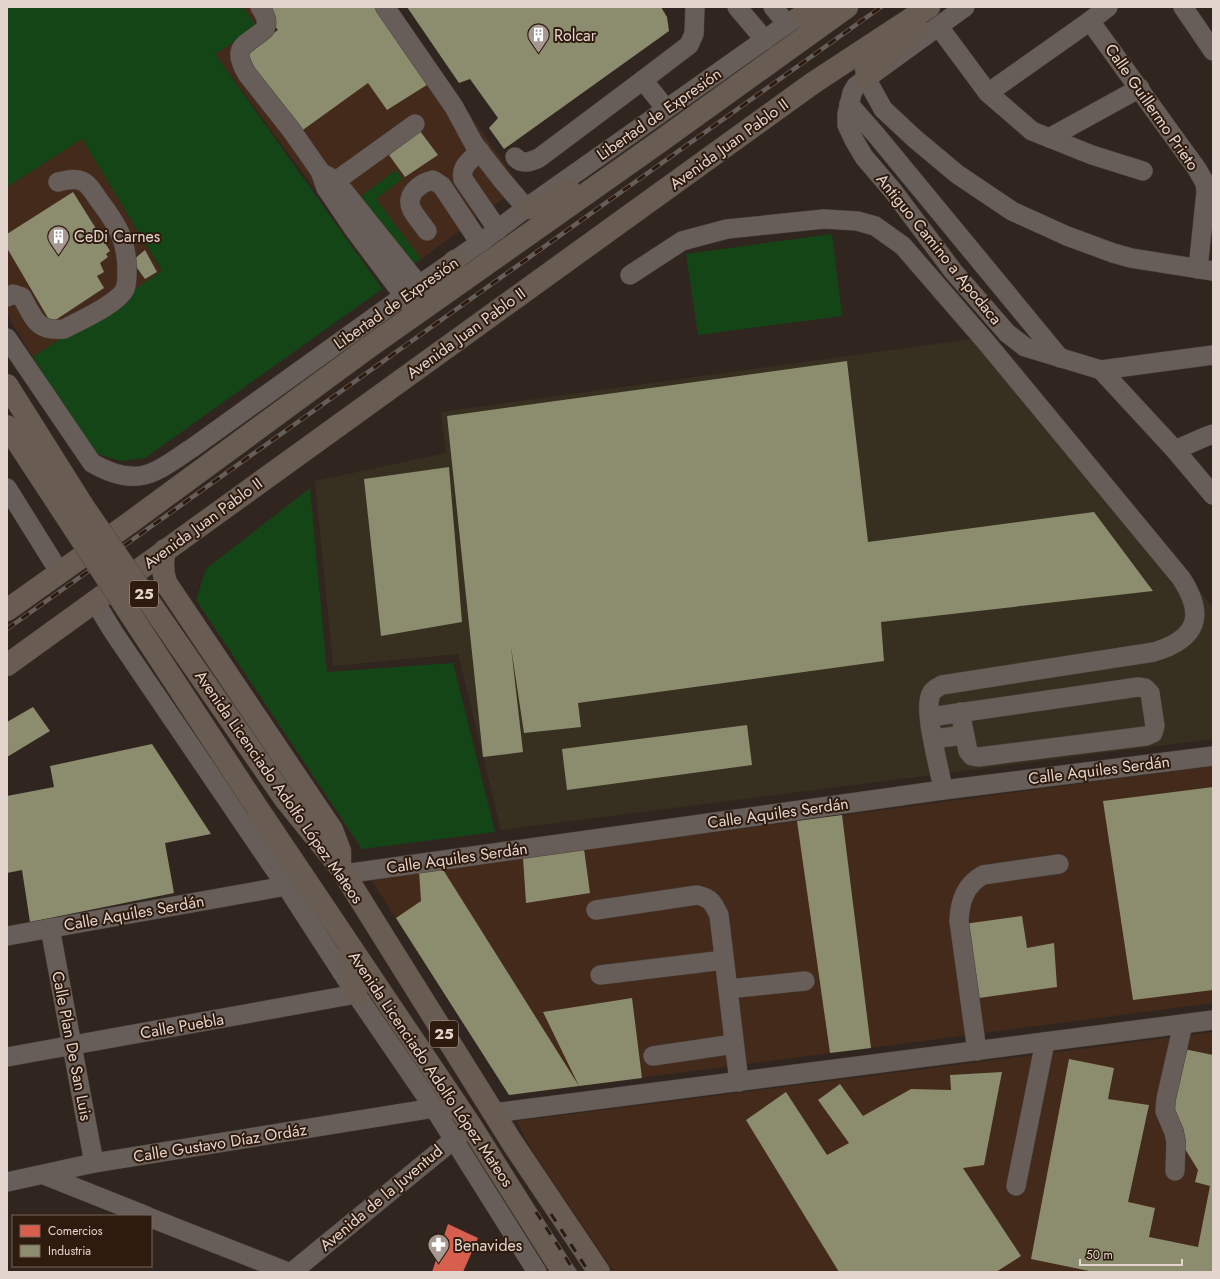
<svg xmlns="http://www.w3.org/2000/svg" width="1220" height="1279" viewBox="0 0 1220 1279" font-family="Jost,sans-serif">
  <rect width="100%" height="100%" fill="#31261f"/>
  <polygon fill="#372f1f" points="979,338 1213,607 1213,739 501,830 458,654 333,666 315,481 446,453 441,412"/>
  <g fill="#432a1b">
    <polygon points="243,7 395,7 520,186 386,285 215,54 256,28"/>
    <polygon points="82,138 162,272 33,357 7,315 7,186"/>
    <polygon points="1213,766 1213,1003 509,1095 370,878"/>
    <polygon points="1213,1032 1213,1272 614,1272 531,1149 517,1121"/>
  </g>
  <g fill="#144516">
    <polygon points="7,7 243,7 257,28 215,54 382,289 145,458 122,461 90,452 33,357 162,271 82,139 7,187"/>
    <polygon points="396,170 402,179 376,199 421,259 409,267 361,196"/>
    <polygon points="832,234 842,316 698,335 686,254"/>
    <polygon points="310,488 327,672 453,663 495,832 362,849 196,600 206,569"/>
  </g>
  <polygon fill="#d6604d" points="448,1224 478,1238 463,1272 432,1272"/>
  <g fill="#8c8c6e">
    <polygon points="262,7 379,7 430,83 387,110 368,83 300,132 243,54 278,30"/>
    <polygon points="407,7 661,7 667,17 669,31 504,149 489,128 498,118 470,79 459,83"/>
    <polygon points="420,131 438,155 405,177 389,155"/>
    <polygon points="73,192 110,251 106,254 108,257 100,263 104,272 97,276 104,288 51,323 7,248 7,234"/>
    <polygon points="145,250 157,272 145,279 132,261"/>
    <polygon points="847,361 868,542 1094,512 1153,591 881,622 884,661 578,703 581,727 524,733 511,647 523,752 483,757 447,416"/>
    <polygon points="449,467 462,622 381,636 364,479"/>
    <polygon points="33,707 50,731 7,757 7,722"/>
    <polygon points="747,725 752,765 567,790 562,749"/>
    <polygon points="152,744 211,834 165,843 174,893 30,922 22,870 7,873 7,796 54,787 50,766"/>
    <polygon points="1213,787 1213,990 1133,1000 1103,801"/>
    <polygon points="842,815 871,1048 830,1053 797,821"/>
    <polygon points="584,849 590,893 526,903 523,858"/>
    <polygon points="442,868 579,1086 543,1012 632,998 642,1078 579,1086 509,1095 396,918 421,901 419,871"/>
    <polygon points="1022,916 1027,948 1054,943 1057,987 972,999 964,924"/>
    <polygon points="1184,1049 1213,1055 1213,1272 1094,1272 1031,1259 1069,1059 1114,1068 1108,1099 1149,1105 1128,1202 1155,1208 1149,1237 1198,1247 1210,1186 1195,1182 1198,1170 1182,1144 1183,1129 1173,1127 1168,1115"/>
    <polygon points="1002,1072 984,1165 963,1168 1021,1256 996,1272 839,1272 746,1120 786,1092 827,1155 849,1143 818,1100 840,1084 863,1116 911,1089 951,1090 950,1075"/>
  </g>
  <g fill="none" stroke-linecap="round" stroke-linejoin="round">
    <defs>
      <g id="minor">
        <path d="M260,7C264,14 269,20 265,29C246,46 230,45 247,74L292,131L320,171L326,188L353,228L404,296"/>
        <polyline points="385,7 454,107 474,144 502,180 526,208"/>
        <polyline points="737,7 765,40"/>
        <polyline points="773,7 787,24"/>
        <polyline points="965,7 856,86 852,93 847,114 847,125 854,140 864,157 893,191 953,271 1007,333 1025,347 1101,370 1175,450 1213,495"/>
        <polyline points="1183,7 1213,51"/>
        <polyline points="1090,21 1197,169 1205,183 1206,192 1198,269"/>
        <polyline points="939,27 988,93 1032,131 1092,155 1143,171"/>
        <polyline points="864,65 866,78 883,109 914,138 957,174 1012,211 1067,236 1113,253 1131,258 1213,271"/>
        <polyline points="643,80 689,45 694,34 695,7"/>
        <polyline points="988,93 1090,21 1108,7"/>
        <polyline points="849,104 877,136 1060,358"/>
        <polyline points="1049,138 1140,88"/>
        <path d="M480,151C472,159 460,166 463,179L498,230"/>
        <path d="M515,157C522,165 530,162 539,158L643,80L666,109"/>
        <polyline points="326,175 335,180 419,285"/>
        <polyline points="326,188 415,124"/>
        <path d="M427,231C422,224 416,217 412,210C404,195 420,183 433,180L442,186L480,243"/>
        <path d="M630,275L682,241L727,229L824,219L857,221L875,226L903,246L986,342L1181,578C1206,616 1197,639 1154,652L942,685C936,688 931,691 930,697C924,715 940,769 943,790"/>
        <path d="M7,297L13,294L22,297C34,318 36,332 64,329C79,321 118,304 125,289C127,284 127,277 127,271C127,239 117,224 98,199C94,193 89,184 82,181C75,178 66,180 58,182"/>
        <path d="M7,338L92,463C139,490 156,472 195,446L419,285L480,243L526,208L787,24L813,7"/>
        <polyline points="1101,370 1213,355"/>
        <polyline points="1175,450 1205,437 1213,434"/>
        <polyline points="7,488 60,573"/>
        <polyline points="95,602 114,633 286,886 356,994 434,1108 537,1272"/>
        <polyline points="930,717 1138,687 1145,688 1150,693 1155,726 1153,733 1146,736 978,757 972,756 968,751 960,712"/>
        <polyline points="933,739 964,735"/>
        <polyline points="344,874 943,790 1213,756"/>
        <path d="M596,910L697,895C711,898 713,903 719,915L739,1082"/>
        <polyline points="50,928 94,1163"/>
        <polyline points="7,936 286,886"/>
        <polyline points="600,975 724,960"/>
        <polyline points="728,989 805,981"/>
        <path d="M977,1051L959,921C960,901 965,885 983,875L1059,864"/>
        <polyline points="653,1056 734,1044"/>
        <polyline points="7,1057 356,994"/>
        <polyline points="494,1113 1213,1020"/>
        <polyline points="1175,1171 1176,1142 1174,1132 1165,1111 1166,1099 1183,1024"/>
        <polyline points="44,1175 147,1216"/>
        <polyline points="7,1182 94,1163 434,1108 444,1113"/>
        <polyline points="1016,1186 1045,1042"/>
        <polyline points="151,1218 288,1272"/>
        <polyline points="292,1272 463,1132"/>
      </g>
      <g id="major">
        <polyline points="803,14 821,7"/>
        <polyline points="866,78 899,44 917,28"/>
        <polyline points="526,208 541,207 569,190"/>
        <polyline points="412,304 455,261"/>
        <path d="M165,550C162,562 162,571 166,583L332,830L340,851V864"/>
        <polyline points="7,610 128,524 369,347 655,145 847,7"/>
        <polyline points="7,665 813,83 929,7"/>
        <polyline points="285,799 340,867 513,1144 599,1272"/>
        <polyline points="258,809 471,1126 563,1272"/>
        <polyline points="349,952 356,994"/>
      </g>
    </defs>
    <use href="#minor" stroke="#4c433d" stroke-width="20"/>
    <use href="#major" stroke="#4c433d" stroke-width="23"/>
    <use href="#minor" stroke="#675e59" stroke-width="19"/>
    <use href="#major" stroke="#695c52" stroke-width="22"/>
    <defs>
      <g id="rail">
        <polyline points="7,629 881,7"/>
        <polyline points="536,1212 575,1272"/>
        <polyline points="551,1214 589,1272"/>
      </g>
    </defs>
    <use href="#rail" stroke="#675d59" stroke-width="4.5"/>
    <use href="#rail" stroke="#2f1a0e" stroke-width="3" stroke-dasharray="9" stroke-linecap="butt"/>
    <defs>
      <g id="major-bridge">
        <polyline points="7,385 85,509 285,799"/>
        <polyline points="7,426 258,809"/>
      </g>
    </defs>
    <use href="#major-bridge" stroke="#4c433d" stroke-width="23" stroke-linecap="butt"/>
    <use href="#major-bridge" stroke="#695c52" stroke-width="22"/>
  </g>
  <defs>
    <symbol id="building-pin" viewBox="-11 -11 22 30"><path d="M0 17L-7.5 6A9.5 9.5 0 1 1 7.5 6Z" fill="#a59890" stroke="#2f1a0e"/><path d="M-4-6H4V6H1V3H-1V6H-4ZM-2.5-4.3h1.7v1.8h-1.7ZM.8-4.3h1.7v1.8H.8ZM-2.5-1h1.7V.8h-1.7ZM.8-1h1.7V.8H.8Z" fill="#fff"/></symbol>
    <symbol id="pharmacy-pin" viewBox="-11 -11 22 30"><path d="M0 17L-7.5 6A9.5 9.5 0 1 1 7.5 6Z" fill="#a59890" stroke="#2f1a0e"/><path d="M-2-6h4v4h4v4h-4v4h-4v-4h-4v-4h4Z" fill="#fff"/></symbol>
  </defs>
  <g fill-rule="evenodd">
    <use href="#building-pin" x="526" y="22" width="25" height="34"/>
    <use href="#building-pin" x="46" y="224" width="25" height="34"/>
    <use href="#pharmacy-pin" x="426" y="1232" width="25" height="34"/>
  </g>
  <g text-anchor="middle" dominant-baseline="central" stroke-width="4" stroke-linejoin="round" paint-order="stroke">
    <g fill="#2f1a0e" stroke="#ad9d94" stroke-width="1">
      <rect x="130" y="581" width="28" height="26" rx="3"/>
      <rect x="430" y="1021" width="28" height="26" rx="3"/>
    </g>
    <g font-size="15" font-weight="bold" fill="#e3d5cd">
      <text x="144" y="594">25</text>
      <text x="444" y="1034">25</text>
    </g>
    <g font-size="16" fill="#e3d5cd" stroke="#2f1a0e" text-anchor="start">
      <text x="554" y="35">Rolcar</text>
      <text x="74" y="236">CeDi Carnes</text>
      <text x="454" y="1245">Benavides</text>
    </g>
    <g font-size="16" fill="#e3d5cd" stroke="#2f1a0e">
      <text transform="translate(1152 107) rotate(55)">Calle Guillermo Prieto</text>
      <text transform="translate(659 114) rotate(-35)">Libertad de Expresión</text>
      <text transform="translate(729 144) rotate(-36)">Avenida Juan Pablo II</text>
      <text transform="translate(939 249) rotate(51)">Antiguo Camino a Apodaca</text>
      <text transform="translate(396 303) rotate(-35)">Libertad de Expresión</text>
      <text transform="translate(466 333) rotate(-36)">Avenida Juan Pablo II</text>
      <text transform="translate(203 523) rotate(-36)">Avenida Juan Pablo II</text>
      <text transform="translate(1099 770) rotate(-7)">Calle Aquiles Serdán</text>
      <text transform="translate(279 787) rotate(55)">Avenida Licenciado Adolfo López Mateos</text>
      <text transform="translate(778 813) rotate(-8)">Calle Aquiles Serdán</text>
      <text transform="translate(457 858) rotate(-8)">Calle Aquiles Serdán</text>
      <text transform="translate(134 913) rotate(-10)">Calle Aquiles Serdán</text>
      <text transform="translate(182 1026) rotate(-10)">Calle Puebla</text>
      <text transform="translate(72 1046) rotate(79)">Calle Plan De San Luis</text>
      <text transform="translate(431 1069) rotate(56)">Avenida Licenciado Adolfo López Mateos</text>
      <text transform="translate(220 1143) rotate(-9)">Calle Gustavo Díaz Ordáz</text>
      <text transform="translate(381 1198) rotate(-40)">Avenida de la Juventud</text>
    </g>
  </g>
  <rect width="1220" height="1279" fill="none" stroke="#e3d5cd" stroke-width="16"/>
  <rect x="12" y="1215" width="140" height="52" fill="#2f1a0e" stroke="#77655a"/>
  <rect x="20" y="1225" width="20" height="12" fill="#d6604d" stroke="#77655a"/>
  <text x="48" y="1235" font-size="12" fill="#e3d5cd">Comercios</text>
  <rect x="20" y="1245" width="20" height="12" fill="#8c8c6e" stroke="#77655a"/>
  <text x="48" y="1255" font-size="12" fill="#e3d5cd">Industria</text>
  <path d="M1080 1259v6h102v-6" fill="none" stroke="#e3d5cd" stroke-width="2"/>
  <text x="1086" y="1259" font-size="12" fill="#e3d5cd" stroke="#2f1a0e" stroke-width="3" paint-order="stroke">50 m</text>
</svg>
